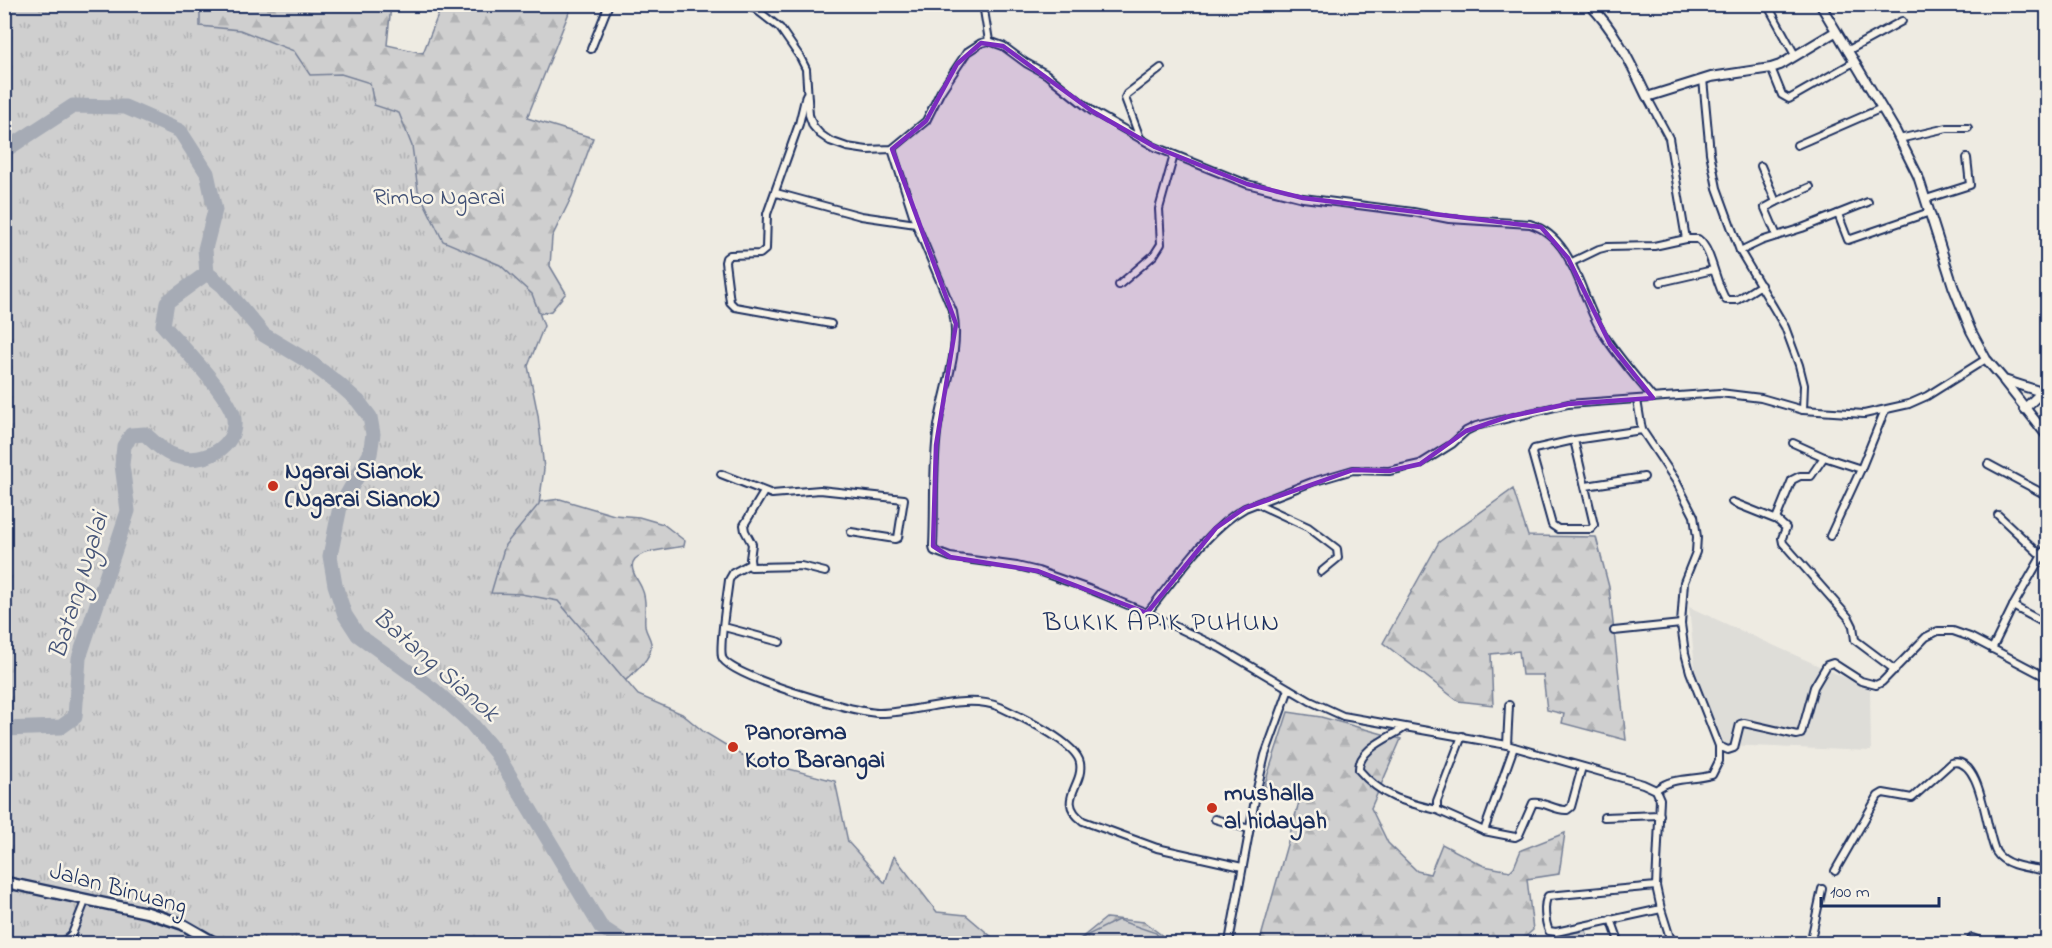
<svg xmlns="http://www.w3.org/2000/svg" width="2052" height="948" viewBox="0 0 2052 948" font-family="'Indie Flower',sans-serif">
  <defs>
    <pattern id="forest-firs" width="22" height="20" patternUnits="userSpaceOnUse" patternTransform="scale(1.5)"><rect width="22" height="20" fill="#cfcfcf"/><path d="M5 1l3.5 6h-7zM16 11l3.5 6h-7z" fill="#b1b2b4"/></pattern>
    <pattern id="park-tufts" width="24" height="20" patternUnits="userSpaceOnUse" patternTransform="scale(1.5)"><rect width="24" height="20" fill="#cfcfcf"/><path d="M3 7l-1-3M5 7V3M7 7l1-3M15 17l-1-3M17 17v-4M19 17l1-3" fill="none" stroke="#b1b2b4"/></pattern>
  </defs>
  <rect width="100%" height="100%" fill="#eeebe2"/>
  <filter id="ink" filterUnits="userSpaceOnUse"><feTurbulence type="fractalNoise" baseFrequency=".0167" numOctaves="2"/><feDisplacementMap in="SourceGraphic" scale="12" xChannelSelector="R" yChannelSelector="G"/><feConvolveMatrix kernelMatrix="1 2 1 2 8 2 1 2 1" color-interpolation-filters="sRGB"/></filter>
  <g filter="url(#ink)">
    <polygon fill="#deddd8" points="1689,607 1870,689 1871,751 1725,745 1696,678"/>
    <g fill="url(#forest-firs)" stroke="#757f96" stroke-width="1.5">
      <path d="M5,5H391L387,45L423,53L442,5H572L527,118L593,138L572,196L552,237L550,266L566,293L551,311L539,314L510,355L523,504L560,499L614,515L639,517L663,524L685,541L684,546C671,549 644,550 635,559C627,568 639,581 642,589C649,604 642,619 646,630C649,638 653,642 650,652C645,666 626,679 616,689L747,943Z"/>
      <polygon points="1513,489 1528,536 1596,537 1609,587 1626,740 1562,723 1564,714 1547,710 1543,675 1522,675 1519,651 1491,654 1493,705 1458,701 1383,643 1439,542"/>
      <polygon points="1288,712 1321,717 1401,739 1371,808 1388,843 1417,871 1430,874 1442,844 1484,866 1510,871 1514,867 1521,850 1565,833 1559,874 1527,879 1533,930 1521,941 1522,943 1259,944 1301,795 1264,786"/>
      <polygon points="1106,918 1144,922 1172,943 1074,944"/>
      <polygon points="1586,930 1589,943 1561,943 1560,936"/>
    </g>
    <g fill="url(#park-tufts)" stroke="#757f96" stroke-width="1.5">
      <polygon points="5,4 200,5 200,26 240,30 294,51 310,75 341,74 370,83 374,105 399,113 412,146 418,190 443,241 500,265 532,294 544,326 528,366 538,415 544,469 539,504 505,545 491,593 521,594 558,601 638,695 682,714 704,732 747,758 835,781 848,842 885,883 894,856 937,912 966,915 999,943 5,944"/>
      <polygon points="1118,920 1156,933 1162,943 1066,943 1078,940"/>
    </g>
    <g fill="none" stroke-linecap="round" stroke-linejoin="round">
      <g stroke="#a6abb5" stroke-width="15">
        <polyline points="4,151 73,106 125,107 180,131 207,173 215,210 205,249 207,273 223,286 264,335 311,363 340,385 358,401 370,417 373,434 370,454 340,507 330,556 335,585 345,615 358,635 434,690 471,723 496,753 601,927 627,944"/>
        <path d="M4,729L61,727L75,717L79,658L128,511L122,465L124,446L131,435L145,434C155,443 165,454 179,457C203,464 237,448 234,419C232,397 179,344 163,325L167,302L207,273"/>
      </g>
      <defs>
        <g id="minor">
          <path d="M749,4L780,28L800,57L806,69L809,115L813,126L820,134L830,141L847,147L867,150L892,149L926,121L941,91L967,52L981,43L989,41L1003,46L1026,63L1046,74L1092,111L1155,147L1247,184L1303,198L1413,212L1449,219L1530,224C1575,238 1580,297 1602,332C1617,356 1636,377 1653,398"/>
          <polyline points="983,4 989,41"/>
          <polyline points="1767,4 1795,55"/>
          <polyline points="591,49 609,4"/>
          <polyline points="1847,51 1902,21"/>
          <polyline points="1771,68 1782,95 1789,99 1854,62"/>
          <polyline points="1703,79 1710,153 1717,188 1740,251 1785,327 1799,365 1804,385 1803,410"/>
          <polyline points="806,95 799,124 767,214 766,249 760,254 730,255 726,258 725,262 730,302 735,307 831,324"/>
          <polyline points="1647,97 1669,138 1686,239"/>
          <polyline points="1140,138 1125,98 1127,94 1161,68"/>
          <polyline points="1899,139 1947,128 1968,128"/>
          <polyline points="1797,145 1882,108"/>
          <path d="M892,149L916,224L953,312C961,350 944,388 938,426C932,465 935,506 933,546L934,551L950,557L1017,566L1038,571L1089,589L1147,613L1220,648L1310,701L1343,716L1507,745L1643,784L1656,790L1660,799L1656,886L1661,909L1672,944"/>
          <polyline points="1761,166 1776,202 1765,208 1777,236"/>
          <polyline points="776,193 861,216 916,224"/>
          <polyline points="1926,199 1970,185 1967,158"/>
          <polyline points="1776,202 1810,187"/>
          <polyline points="1838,214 1848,240 1930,212"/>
          <polyline points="1740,251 1761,241 1802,228 1868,202"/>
          <path d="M1570,263L1599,249L1607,247L1654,246L1686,239H1698C1712,249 1715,283 1726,300H1737L1761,285"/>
          <polyline points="1661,282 1713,270"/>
          <polyline points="1119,285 1154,255 1161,244 1159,209 1174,155"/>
          <path d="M1637,400L1642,430L1676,481L1694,516L1697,537L1696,552L1684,582L1681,624L1685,653L1690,672L1719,746V761L1712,775C1692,781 1673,776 1656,790"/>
          <polyline points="1574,440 1594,525 1591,529 1558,529 1552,525 1532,453 1534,449 1574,440 1642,430"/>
          <polyline points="1793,443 1824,457"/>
          <polyline points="1988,464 2044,494 2048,495"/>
          <polyline points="1861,469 1824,457 1811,476 1800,476 1792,480 1776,519 1786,528 1782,538 1783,543 1849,618 1853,626 1855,640 1895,670"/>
          <polyline points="721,474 772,494 820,490 904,499 898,538 895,539 851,532"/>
          <polyline points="1586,486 1644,477"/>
          <polyline points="764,492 744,525 745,531 752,544 750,559 751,567 801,566 825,572"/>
          <polyline points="1732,502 1777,520"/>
          <polyline points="1258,504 1308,527 1337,549 1338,558 1321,572"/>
          <polyline points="1998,515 2048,562"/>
          <polyline points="1830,536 1861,469 1885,410"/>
          <path d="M750,564L733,573L729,580C727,597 719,644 722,657C727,676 856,713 878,713C916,714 964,692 1000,707C1019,716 1076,742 1080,763C1084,786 1055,800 1083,821L1157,848L1242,867"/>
          <polyline points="2013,606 2048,625"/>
          <path d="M1147,613C1175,579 1207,529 1245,508L1312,482L1353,470L1389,471L1420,464L1452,444L1466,431L1476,426L1568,404L1720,393L1761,398L1803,410L1864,414L1909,404L1927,396L1986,359"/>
          <polyline points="724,627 780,642"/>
          <polyline points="1614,631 1681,624"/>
          <polyline points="1992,649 2013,606 2048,545"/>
          <path d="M1404,728C1389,738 1358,749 1359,770C1382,797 1404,802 1437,810"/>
          <path d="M1462,736L1437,801V810L1484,831L1515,837L1519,835L1533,803C1544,801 1555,811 1567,810L1571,807L1582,767"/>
          <polyline points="1507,745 1509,705"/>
          <polyline points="1719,746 1728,750 1734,748 1740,724 1744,723 1797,735 1801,734 1814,687 1827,665 1833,663 1861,681 1876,685 1882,682 1926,637 1938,631 1953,631 1970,637 2048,678"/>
          <polyline points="1604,817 1660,815"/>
          <polyline points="1215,819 1249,829"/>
          <polyline points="1484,831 1514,747"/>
          <path d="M1835,871L1878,796L1883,793L1912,798L1951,763C1982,753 1986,835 1996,852C2005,867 2032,868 2048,871"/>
          <path d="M1656,886L1548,896C1543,904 1545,922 1549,931L1556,932L1661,909"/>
          <polyline points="1611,919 1620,944"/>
          <polyline points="1229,942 1257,789 1265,755 1289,689"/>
          <polyline points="61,944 72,934 86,899"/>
          <polyline points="1649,944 1671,938"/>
          <polyline points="1810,944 1822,889"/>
          <polyline points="1969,944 1972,938 1989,944"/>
        </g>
        <g id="tertiary">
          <path d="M1589,4C1616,31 1631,64 1647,97L1711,77L1771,68L1780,65L1835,32"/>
          <polyline points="1820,4 1895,130 1918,176 1953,286 1971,331 1986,359 2004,380 2048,394"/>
          <polyline points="2004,381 2048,437"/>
          <polyline points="2024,409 2041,393"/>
        </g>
        <polyline id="secondary" points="4,882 149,913 182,924 217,944"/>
      </defs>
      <use href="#minor" stroke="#1b2f5e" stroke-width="10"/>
      <use href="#tertiary" stroke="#1b2f5e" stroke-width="12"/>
      <use href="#secondary" stroke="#1b2f5e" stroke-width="14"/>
      <use href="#minor" stroke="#f7f3e8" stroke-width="6"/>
      <use href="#tertiary" stroke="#f7f3e8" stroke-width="8"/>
      <use href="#secondary" stroke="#f7f3e8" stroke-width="9"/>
    </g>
  </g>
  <path fill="#7b2cbf" fill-opacity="0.2" stroke="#7b2cbf" stroke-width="4.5" stroke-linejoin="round" d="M981,43L1003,46L1092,111L1155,147L1247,184L1303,198L1541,227L1568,258L1610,344L1653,398L1568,404L1507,417L1466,431L1420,464L1389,471L1353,470L1245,508L1216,528L1147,613L1038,571L950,557L933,546L936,445L956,324L892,149L926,121L957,64Z"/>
  <g fill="#c8321e" stroke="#f7f3e8" stroke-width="2">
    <circle cx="273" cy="486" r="6"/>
    <circle cx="733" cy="747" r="6"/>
    <circle cx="1212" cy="808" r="6"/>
  </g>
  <g text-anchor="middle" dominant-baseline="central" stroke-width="5" stroke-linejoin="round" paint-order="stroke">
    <g font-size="24" fill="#3f4f75" stroke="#f7f3e8">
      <text x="439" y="198">Rimbo Ngarai</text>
    </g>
    <g font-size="24" font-weight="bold" fill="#1b2f5e" stroke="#f7f3e8" text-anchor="start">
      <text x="285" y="472">Ngarai Sianok<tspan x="285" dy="28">(Ngarai Sianok)</tspan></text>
      <text x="745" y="733">Panorama<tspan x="745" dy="28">Koto Barangai</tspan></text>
      <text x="1224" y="794">mushalla<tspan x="1224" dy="28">al hidayah</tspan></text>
    </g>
    <g font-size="24" fill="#1b2f5e" stroke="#f7f3e8">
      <text transform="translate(118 890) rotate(15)">Jalan Binuang</text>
    </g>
    <g font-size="26" font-style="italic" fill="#455478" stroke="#f7f3e8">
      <text transform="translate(80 586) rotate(-73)">Batang Ngalai</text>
      <text transform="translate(435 666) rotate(41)">Batang Sianok</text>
    </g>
    <g font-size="27" letter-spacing="1.5" fill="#1b2f5e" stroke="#f7f3e8">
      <text x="1162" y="623">BUKIK APIK PUHUN</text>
    </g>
  </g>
  <rect width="2052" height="948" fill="none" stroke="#f7f3e8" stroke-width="24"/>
  <rect x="12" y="12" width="2028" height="924" fill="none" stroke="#1b2f5e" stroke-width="2" filter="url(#ink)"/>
  <path d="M1821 897v9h118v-9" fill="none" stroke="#1b2f5e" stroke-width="3"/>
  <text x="1830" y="897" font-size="18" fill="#1b2f5e" stroke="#f7f3e8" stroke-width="4.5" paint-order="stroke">100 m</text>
</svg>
